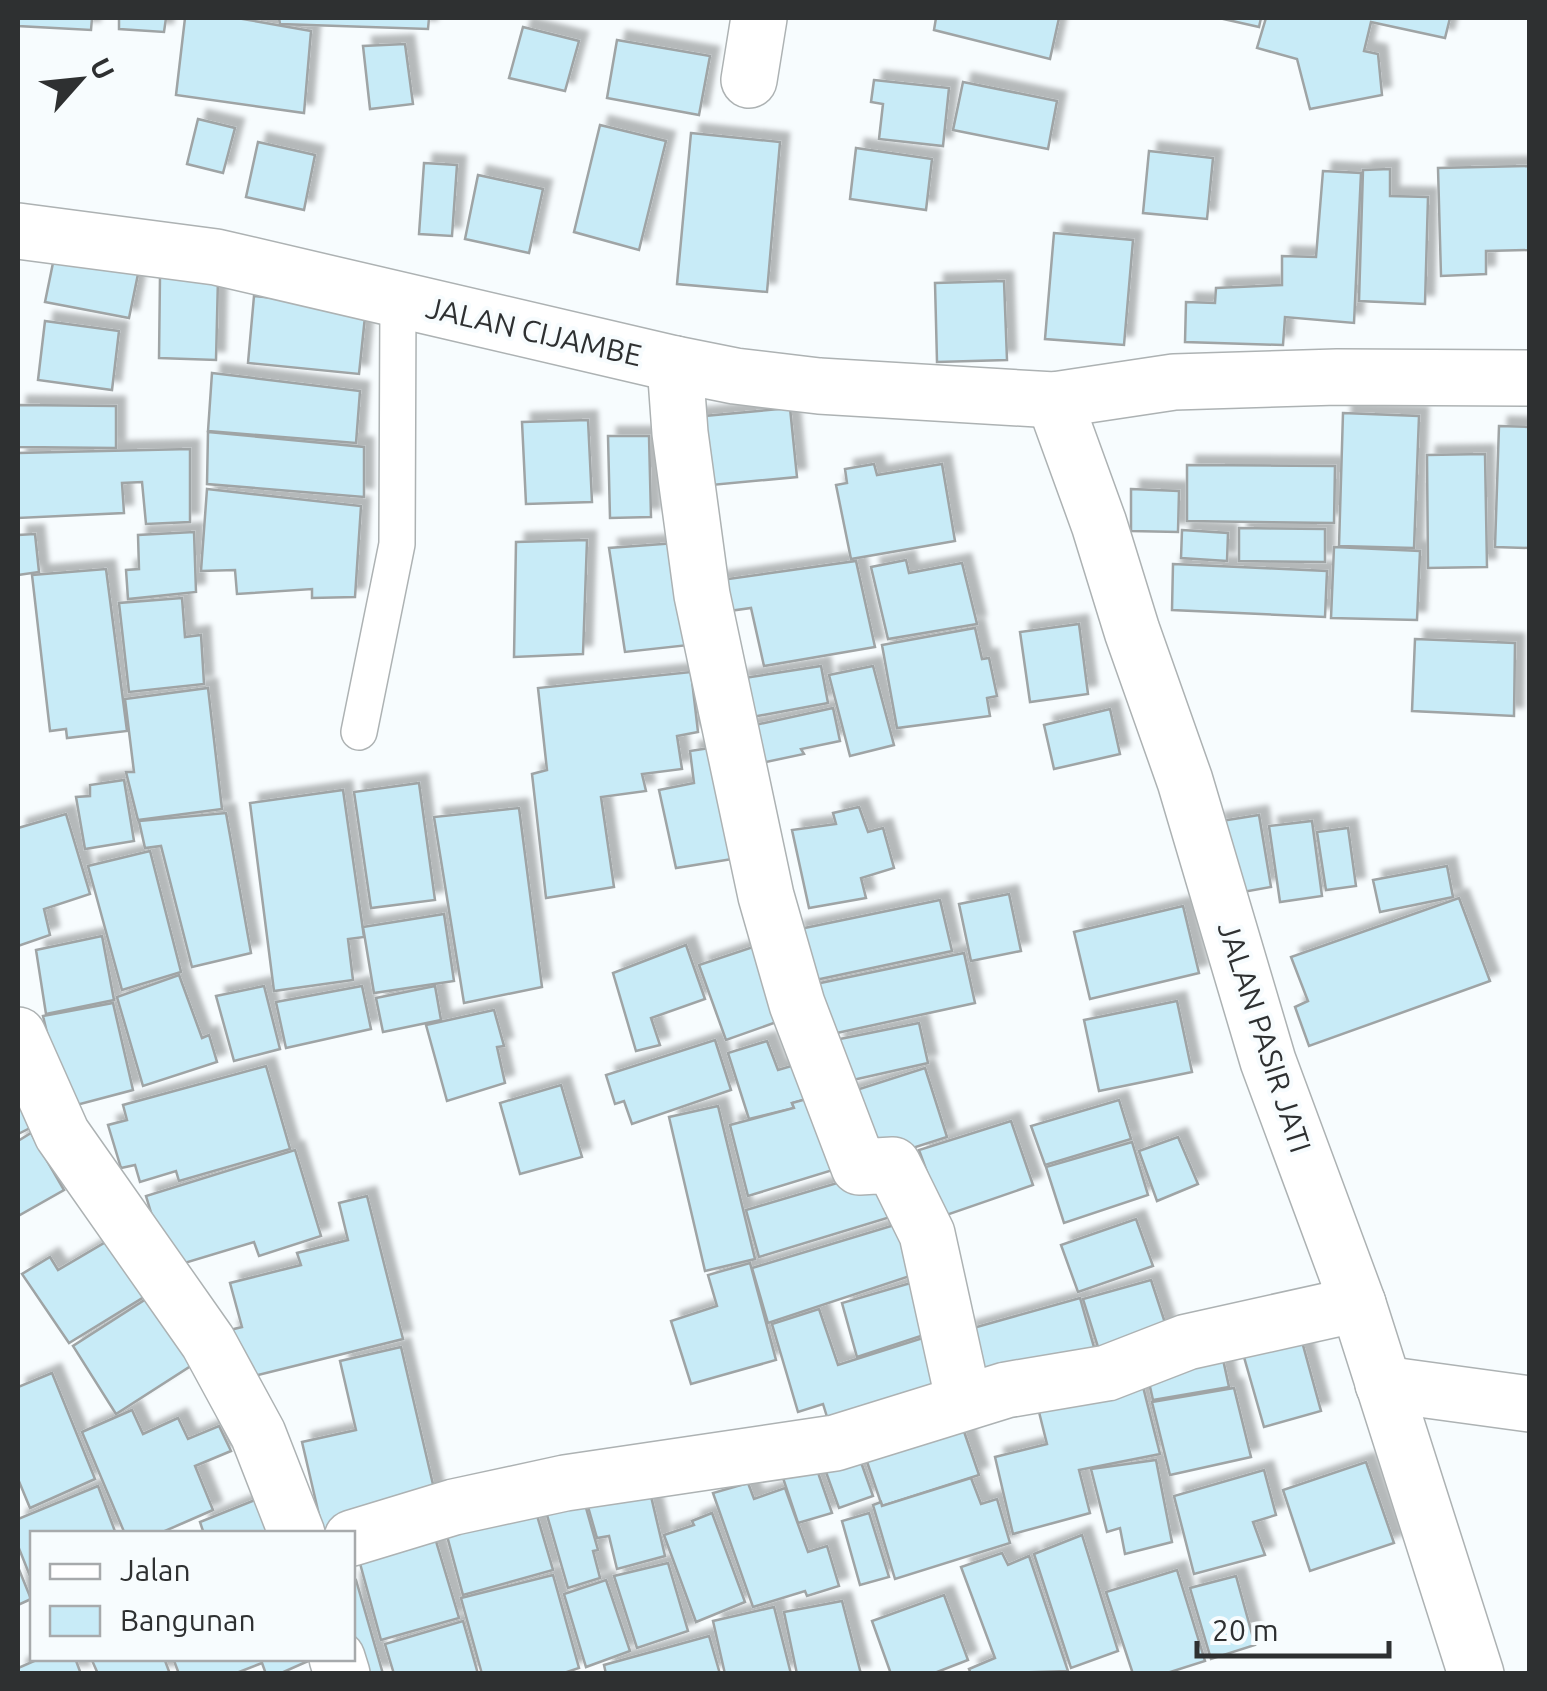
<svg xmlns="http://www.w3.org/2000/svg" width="1547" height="1691" viewBox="0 0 1547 1691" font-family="Ubuntu,sans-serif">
  <defs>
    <filter id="shadow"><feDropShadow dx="9" dy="-9" stdDeviation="2.5" flood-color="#0004"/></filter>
  </defs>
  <rect width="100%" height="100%" fill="#f7fcfe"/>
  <g fill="#c8ebf7" stroke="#9fa4a5" stroke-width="2.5" filter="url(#shadow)">
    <polygon points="18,18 92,18 91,30 18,26"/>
    <polygon points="119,18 166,18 164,32 119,29"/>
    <polygon points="185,18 237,18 311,31 304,113 176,95"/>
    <polygon points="279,18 429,18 428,29 280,24"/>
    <polygon points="936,18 1059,18 1050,59 934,30"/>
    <polygon points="1219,18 1261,18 1259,27"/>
    <polygon points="1266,18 1450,18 1445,38 1371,22 1364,51 1378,54 1382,95 1310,109 1297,59 1257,48"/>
    <polygon points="523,27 579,41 565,91 509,78"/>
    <polygon points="617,40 710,56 699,115 607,98"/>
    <polygon points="405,44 413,104 370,109 363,46"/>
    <polygon points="874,80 949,88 943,146 879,139 883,104 871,102"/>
    <polygon points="963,82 1057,101 1048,149 953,130"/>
    <polygon points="198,119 235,128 223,173 187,164"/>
    <polygon points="600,125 666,141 639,250 574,232"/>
    <polygon points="691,133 780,142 767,292 677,284"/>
    <polygon points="258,142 315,155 304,210 246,197"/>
    <polygon points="856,148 932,159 926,210 850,199"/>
    <polygon points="1149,151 1213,158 1207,219 1143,213"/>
    <polygon points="424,163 457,165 452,236 419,234"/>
    <polygon points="1530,166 1530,250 1486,251 1486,274 1441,276 1438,168"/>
    <polygon points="1390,169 1390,196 1428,197 1425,304 1359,301 1363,170"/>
    <polygon points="1323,171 1361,173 1354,323 1285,317 1283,345 1185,342 1186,302 1215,303 1216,288 1282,285 1282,256 1316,257"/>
    <polygon points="478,175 543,189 529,253 465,239"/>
    <polygon points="1054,233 1133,240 1124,345 1045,339"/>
    <polygon points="54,258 138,274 129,318 45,302"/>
    <polygon points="160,276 218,278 216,360 159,358"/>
    <polygon points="1004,281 1007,360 937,362 935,283"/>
    <polygon points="254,296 366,307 359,374 248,363"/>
    <polygon points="45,321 119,331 112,390 38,380"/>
    <polygon points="212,373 360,391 356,443 208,431"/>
    <polygon points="18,405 116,406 116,448 18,447"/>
    <polygon points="790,408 797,477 701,486 694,417"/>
    <polygon points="1343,413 1419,416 1414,548 1339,546"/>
    <polygon points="588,420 592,502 526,504 522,422"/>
    <polygon points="1499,426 1530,427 1530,548 1495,547"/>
    <polygon points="208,432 364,447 364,497 207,484"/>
    <polygon points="608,436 649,436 651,517 610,518"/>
    <polygon points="190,449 190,522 146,524 142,482 122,483 124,513 18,518 18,453"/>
    <polygon points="1485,454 1487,567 1428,568 1427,455"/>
    <polygon points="874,464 877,475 942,464 955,541 851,559 836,485 847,483 845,469"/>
    <polygon points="1187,465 1335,466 1334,523 1187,521"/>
    <polygon points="207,489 361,506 355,597 312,598 312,589 237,594 235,570 201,571"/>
    <polygon points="1131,489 1179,491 1178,532 1131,531"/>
    <polygon points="1239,528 1325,529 1325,562 1239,561"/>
    <polygon points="1182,530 1228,533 1227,561 1181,558"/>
    <polygon points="194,532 196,592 128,599 126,570 139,569 138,535"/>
    <polygon points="35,534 39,572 18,575 18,535"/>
    <polygon points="587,540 583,654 514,657 516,542"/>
    <polygon points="676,543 689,645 625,652 609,548"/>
    <polygon points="1334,547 1420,551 1417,620 1331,618"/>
    <polygon points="906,560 909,573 962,563 977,624 888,639 871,567"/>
    <polygon points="856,561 875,647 764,666 751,608 722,612 714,581"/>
    <polygon points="1173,564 1327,571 1325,617 1172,610"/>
    <polygon points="106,569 127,731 67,738 66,729 50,731 32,575"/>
    <polygon points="182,598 185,637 201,635 204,684 129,692 119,603"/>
    <polygon points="1079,624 1088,694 1030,702 1020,632"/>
    <polygon points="975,628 982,659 989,658 997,696 987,698 990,716 897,728 882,645"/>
    <polygon points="1415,639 1515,643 1514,716 1412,711"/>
    <polygon points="821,666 828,703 747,718 738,679"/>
    <polygon points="873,666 894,745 850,756 829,675"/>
    <polygon points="691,672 698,732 677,736 682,769 642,774 646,791 601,797 614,887 546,898 532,774 547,770 538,688"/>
    <polygon points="208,688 222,809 138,820 126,772 134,772 125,699"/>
    <polygon points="833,708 840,741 801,749 804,754 747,766 737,729"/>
    <polygon points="1110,709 1120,754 1054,769 1044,725"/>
    <polygon points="729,745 751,856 676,868 659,790 694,783 690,751"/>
    <polygon points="124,780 134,841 85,849 76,797 90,796 90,785"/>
    <polygon points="419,783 435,900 371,908 354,792"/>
    <polygon points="343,790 364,937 348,939 353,980 274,991 250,803"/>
    <polygon points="859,807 868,832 883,828 894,868 861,878 866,898 809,908 792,830 836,824 833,813"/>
    <polygon points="519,808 542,987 464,1003 434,817"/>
    <polygon points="226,813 251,953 192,967 161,846 145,848 139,821"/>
    <polygon points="66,814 90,894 44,909 50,935 18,946 18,828"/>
    <polygon points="1259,815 1271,887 1226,895 1215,822"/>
    <polygon points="1312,821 1322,896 1280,902 1269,826"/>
    <polygon points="1348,828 1356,886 1326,890 1317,832"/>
    <polygon points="150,851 181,972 122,990 88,866"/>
    <polygon points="1447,866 1453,897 1380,912 1373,880"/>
    <polygon points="1009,894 1021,951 971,961 959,904"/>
    <polygon points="1459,898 1490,981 1309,1046 1295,1007 1308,1001 1291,957"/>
    <polygon points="940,900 952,951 806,982 795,930"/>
    <polygon points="1183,906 1199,973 1090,999 1074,932"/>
    <polygon points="444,914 454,981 374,993 363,927"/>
    <polygon points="102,936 114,1000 46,1014 36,950"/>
    <polygon points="686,945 705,999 651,1018 660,1045 636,1051 613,973"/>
    <polygon points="759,945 785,1019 726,1040 699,965"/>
    <polygon points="964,953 975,1003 823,1036 811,985"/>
    <polygon points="179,975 202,1038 209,1035 217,1062 143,1086 117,997"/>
    <polygon points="264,986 280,1049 234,1061 216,996"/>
    <polygon points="362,986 371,1029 286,1048 276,1002"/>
    <polygon points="435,986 441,1020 383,1032 376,998"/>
    <polygon points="1177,1001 1192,1072 1099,1091 1084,1020"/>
    <polygon points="113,1003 133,1090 65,1108 43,1016"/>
    <polygon points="494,1010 504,1046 497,1047 505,1083 447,1101 426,1025"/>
    <polygon points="919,1023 928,1063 844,1082 835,1040"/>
    <polygon points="715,1040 731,1090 632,1124 624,1101 615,1104 606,1075"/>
    <polygon points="767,1041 778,1070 805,1062 817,1096 792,1103 794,1108 749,1119 728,1053"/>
    <polygon points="266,1066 290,1149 179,1181 176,1171 140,1182 135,1165 121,1168 108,1125 127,1120 123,1105"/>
    <polygon points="925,1068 947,1137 869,1162 847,1093"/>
    <polygon points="561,1085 582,1157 520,1174 500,1103"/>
    <polygon points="18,1089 36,1125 18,1134"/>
    <polygon points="825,1094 846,1166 748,1196 730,1125 794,1108 792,1103"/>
    <polygon points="1119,1100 1131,1139 1045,1165 1031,1126"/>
    <polygon points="718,1106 755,1259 705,1271 669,1117"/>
    <polygon points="1011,1121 1033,1185 932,1220 935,1194 919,1150"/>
    <polygon points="31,1133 64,1190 18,1216 18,1141"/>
    <polygon points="1178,1137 1198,1184 1157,1201 1139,1151"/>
    <polygon points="1132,1142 1148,1195 1064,1223 1046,1167"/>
    <polygon points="295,1150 321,1236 259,1256 254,1242 168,1268 146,1196"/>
    <polygon points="881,1170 897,1215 759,1257 746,1210"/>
    <polygon points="367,1196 403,1339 242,1379 230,1330 242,1327 230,1283 301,1265 297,1253 348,1240 339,1203"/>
    <polygon points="1136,1219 1153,1266 1078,1292 1061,1245"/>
    <polygon points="911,1220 928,1270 768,1323 752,1268"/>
    <polygon points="116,1236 152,1292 69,1343 22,1274 50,1257 58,1270"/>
    <polygon points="750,1263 776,1360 691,1384 671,1321 717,1306 708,1275"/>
    <polygon points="1151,1280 1168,1332 1104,1366 1083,1299"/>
    <polygon points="914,1282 930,1333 857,1357 842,1303"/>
    <polygon points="157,1292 200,1360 116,1414 73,1346"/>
    <polygon points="1080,1298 1097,1358 987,1391 966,1330"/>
    <polygon points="819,1309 838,1365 926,1337 946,1403 833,1436 823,1404 798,1412 772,1324"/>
    <polygon points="1298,1327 1321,1411 1264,1427 1240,1343"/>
    <polygon points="401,1347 438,1506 323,1532 302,1442 356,1430 340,1361"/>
    <polygon points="1222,1355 1229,1387 1153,1400 1146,1369"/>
    <polygon points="52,1373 95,1479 30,1508 18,1479 18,1387"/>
    <polygon points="1140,1375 1160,1454 1079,1470 1090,1513 1013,1534 995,1457 1047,1444 1036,1400"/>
    <polygon points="1234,1388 1251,1457 1170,1475 1152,1402"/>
    <polygon points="132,1410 143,1434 178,1418 188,1439 219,1426 231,1451 195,1466 213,1510 158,1534 125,1534 82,1432"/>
    <polygon points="959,1417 979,1475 882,1506 862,1447"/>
    <polygon points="857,1451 873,1496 839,1508 822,1461"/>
    <polygon points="1156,1460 1172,1542 1125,1554 1120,1528 1107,1532 1091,1469"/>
    <polygon points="1366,1462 1394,1543 1310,1571 1283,1490"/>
    <polygon points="815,1464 832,1513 798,1523 782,1475"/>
    <polygon points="1264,1470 1276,1515 1253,1522 1265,1555 1194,1574 1174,1496"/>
    <polygon points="971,1478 981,1504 997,1499 1010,1543 895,1579 873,1505 881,1502 882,1506"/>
    <polygon points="748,1483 754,1499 785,1488 808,1552 827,1546 839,1586 807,1596 805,1591 753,1607 713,1493"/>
    <polygon points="98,1486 116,1534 32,1534 32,1581 18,1546 18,1519"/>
    <polygon points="650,1492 665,1556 617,1569 609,1536 597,1538 587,1503"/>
    <polygon points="265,1496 280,1534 204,1534 200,1522"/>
    <polygon points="584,1501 598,1550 593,1551 600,1578 568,1588 545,1508"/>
    <polygon points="533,1502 553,1570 463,1595 443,1521"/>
    <polygon points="712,1513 745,1602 696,1622 664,1535 694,1525 692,1521"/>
    <polygon points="869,1513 889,1577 860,1585 842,1521"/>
    <polygon points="432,1528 459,1618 381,1640 358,1556"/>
    <polygon points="1082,1535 1118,1651 1071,1668 1034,1554"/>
    <polygon points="1002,1553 1008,1565 1029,1556 1068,1671 971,1674 969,1669 995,1658 961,1567"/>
    <polygon points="668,1563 688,1631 637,1648 614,1576"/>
    <polygon points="18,1567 31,1599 18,1605"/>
    <polygon points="1177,1570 1205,1661 1164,1674 1133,1674 1106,1592"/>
    <polygon points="553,1575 579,1668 561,1674 482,1674 461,1598"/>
    <polygon points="1236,1576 1255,1645 1211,1659 1190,1588"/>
    <polygon points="356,1580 383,1674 353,1674 352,1581"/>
    <polygon points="606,1580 630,1651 586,1667 564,1594"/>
    <polygon points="944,1595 968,1660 932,1674 891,1674 872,1621"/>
    <polygon points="842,1601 861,1674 797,1674 784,1612"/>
    <polygon points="774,1607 791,1674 725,1674 713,1621"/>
    <polygon points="463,1621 478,1674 394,1674 385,1644"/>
    <polygon points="709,1636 720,1674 606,1674 604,1665"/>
    <polygon points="41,1658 75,1658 81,1674 18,1674 18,1668"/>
    <polygon points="91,1658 164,1658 170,1674 98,1674"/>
    <polygon points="173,1658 315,1658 279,1674 266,1674 262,1663 234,1674 179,1674"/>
  </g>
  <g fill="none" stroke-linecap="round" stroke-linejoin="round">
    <defs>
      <polyline id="lane" points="359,732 397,544 398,299"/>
      <g id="street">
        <polyline points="749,80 759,18"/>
        <polyline points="18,231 216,257 675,364 735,376 819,386 1054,400 1174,382 1337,377 1530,378"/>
        <polyline points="675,364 680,433 702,595 766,896 797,1004 859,1167 893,1165 927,1234 964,1402"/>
        <polyline points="1054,400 1099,524 1132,631 1185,781 1268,1061 1358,1304 1476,1674"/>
        <polyline points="18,1035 62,1134 208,1342 258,1434 297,1534"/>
        <polyline points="1383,1384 1530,1404"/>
        <polyline points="352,1538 454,1507 565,1483 835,1443 1006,1390 1107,1373 1187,1342 1358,1304"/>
        <polyline points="337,1658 342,1674"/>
      </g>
    </defs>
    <use href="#lane" stroke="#adb2b3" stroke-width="38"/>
    <use href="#street" stroke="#adb2b3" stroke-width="58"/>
    <use href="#lane" stroke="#fff" stroke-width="35"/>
    <use href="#street" stroke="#fff" stroke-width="55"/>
  </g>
  <g text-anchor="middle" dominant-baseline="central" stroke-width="8" stroke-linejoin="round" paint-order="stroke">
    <g font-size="30" fill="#2e3031" stroke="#f7fcfe">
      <text transform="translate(534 331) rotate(13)">JALAN CIJAMBE</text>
      <text transform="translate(1265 1037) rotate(72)">JALAN PASIR JATI</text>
    </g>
  </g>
  <rect width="1547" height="1691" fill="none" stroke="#2e3031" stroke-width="40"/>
  <rect x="30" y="1531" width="325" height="130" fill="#f7fcfe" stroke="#a7aaac" stroke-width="2.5"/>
  <rect x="50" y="1564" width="50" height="15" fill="#ffffff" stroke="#a7aaac" stroke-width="2.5"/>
  <text x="120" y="1581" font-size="30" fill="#2e3031">Jalan</text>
  <rect x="50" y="1606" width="50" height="30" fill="#c8ebf7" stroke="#a7aaac" stroke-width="2.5"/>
  <text x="120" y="1631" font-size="30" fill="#2e3031">Bangunan</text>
  <g transform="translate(80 80) rotate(63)" stroke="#f7fcfe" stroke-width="8" paint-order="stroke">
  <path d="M0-8L18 38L0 25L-18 38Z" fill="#2e3031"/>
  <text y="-15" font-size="28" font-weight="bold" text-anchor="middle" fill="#2e3031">U</text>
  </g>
  <path d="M1197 1641v15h192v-15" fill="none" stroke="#2e3031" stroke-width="5"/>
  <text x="1212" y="1641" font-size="30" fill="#2e3031" stroke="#f7fcfe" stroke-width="8" paint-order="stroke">20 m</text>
</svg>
